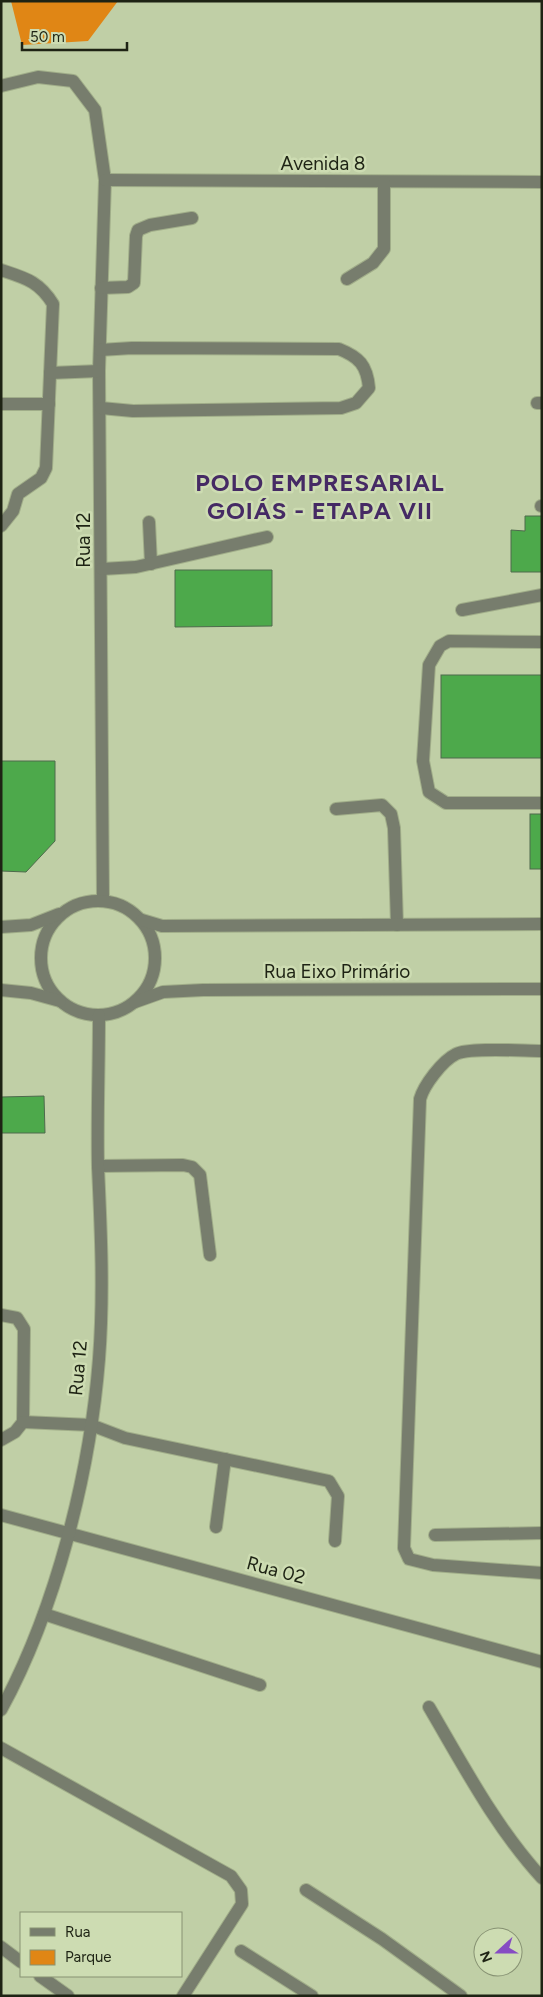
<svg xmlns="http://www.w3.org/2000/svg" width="543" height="1997" viewBox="0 0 543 1997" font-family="Figtree,sans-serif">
  <rect width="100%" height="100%" fill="#c0cfa6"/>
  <polygon fill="#e08615" points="11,1 118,1 88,41 22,45"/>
  <g fill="#4da94b" stroke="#4e6a4c">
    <polygon points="525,516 542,516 542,572 511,572 511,530 525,531"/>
    <polygon points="175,570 272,570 272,626 175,627"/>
    <rect x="441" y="675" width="101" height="83"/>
    <polygon points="1,761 55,761 55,841 26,872 1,871"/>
    <rect x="530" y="814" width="12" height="55"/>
    <polygon points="44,1096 45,1133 1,1133 1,1097"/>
  </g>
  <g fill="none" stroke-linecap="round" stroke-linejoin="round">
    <defs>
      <g id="minor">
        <polyline points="1,86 38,77 73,81 95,110 105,180 99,371 103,901"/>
        <polyline points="105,180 542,182"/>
        <path d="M1,270C25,278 39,281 53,304L46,468L41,478L18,494L13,511L1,526"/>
        <polyline points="347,279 373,263 384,249 384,182"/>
        <polyline points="101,288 128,287 134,283 136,236 138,230 150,225 192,218"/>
        <path d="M100,350L132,348L339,349C359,357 367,365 369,388L356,403L341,408L133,411L101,408"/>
        <polyline points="50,373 99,371"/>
        <polyline points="537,403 542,403"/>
        <polyline points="1,404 49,404"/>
        <polyline points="541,506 542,506"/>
        <polyline points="149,522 151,564"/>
        <polyline points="102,569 136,567 267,537"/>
        <polyline points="462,610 542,595"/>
        <polyline points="542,642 449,641 440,646 429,665 423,761 429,792 446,803 542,803"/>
        <polyline points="336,809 382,805 391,814 394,828 397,925"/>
        <circle cx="98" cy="958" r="57"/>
        <polyline points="142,920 162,926 542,924"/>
        <polyline points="1,927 31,925 59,914"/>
        <polyline points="1,990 31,993 60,1001"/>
        <polyline points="135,1002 163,992 203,990 542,989"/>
        <path d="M542,1051C523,1051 470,1047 456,1054C442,1061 424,1085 420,1099L404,1548L409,1559L433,1565L542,1573"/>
        <polyline points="98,1166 183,1165 192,1167 200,1175 210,1255"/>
        <polyline points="1,1315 17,1318 24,1329 23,1422 15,1432 1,1440"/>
        <polyline points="23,1422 91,1425 125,1438 329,1481 338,1496 335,1541"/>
        <polyline points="1,1515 542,1662"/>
        <polyline points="216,1527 225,1459"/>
        <polyline points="435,1535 542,1533"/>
        <polyline points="44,1614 260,1685"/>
        <path d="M429,1707C463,1765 496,1828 542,1878"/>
        <path d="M1,1710C56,1609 90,1473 99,1359C104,1295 101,1231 98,1167C97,1116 99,1066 99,1015"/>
        <polyline points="1,1748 231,1876 241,1890 242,1904 183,1996"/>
        <polyline points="306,1890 382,1939 461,1996"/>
        <polyline points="1,1947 21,1962"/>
        <polyline points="241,1951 312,1996"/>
        <polyline points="40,1976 68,1996"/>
      </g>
    </defs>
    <use href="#minor" stroke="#a0ad89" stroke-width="14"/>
    <use href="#minor" stroke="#777d6d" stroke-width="12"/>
  </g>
  <g text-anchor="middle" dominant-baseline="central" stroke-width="5" stroke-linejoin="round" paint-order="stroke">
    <g font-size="19" fill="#1e2314" stroke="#cddcb2">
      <text x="323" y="163">Avenida 8</text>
      <text transform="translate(83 540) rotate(-90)">Rua 12</text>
      <text x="337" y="971">Rua Eixo Primário</text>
      <text transform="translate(78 1368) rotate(-85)">Rua 12</text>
      <text transform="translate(276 1570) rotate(15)">Rua 02</text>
    </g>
    <g font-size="24" font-weight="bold" letter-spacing="1" fill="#452a64" stroke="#cddcb2">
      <text x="320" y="482">POLO EMPRESARIAL<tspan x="320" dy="28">GOIÁS - ETAPA VII</tspan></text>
    </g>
  </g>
  <rect width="543" height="1997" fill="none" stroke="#1e2314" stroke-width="5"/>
  <rect x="20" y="1912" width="162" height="65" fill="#cddcb2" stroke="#879273"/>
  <rect x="30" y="1928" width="25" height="8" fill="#777d6d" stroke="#879273"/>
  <text x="65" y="1937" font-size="15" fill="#1e2314">Rua</text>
  <rect x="30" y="1950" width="25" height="15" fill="#e08615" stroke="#879273"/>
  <text x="65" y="1962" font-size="15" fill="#1e2314">Parque</text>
  <g transform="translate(498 1952) rotate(249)"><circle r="24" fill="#cddcb2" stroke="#879273"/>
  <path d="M0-4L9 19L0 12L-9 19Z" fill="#864cc3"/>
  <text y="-8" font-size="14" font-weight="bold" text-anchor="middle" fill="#1e2314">N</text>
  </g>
  <path d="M22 42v8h105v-8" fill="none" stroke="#1e2314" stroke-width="2.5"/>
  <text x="30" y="42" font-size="15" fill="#1e2314" stroke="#cddcb2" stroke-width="4" paint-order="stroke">50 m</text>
</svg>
